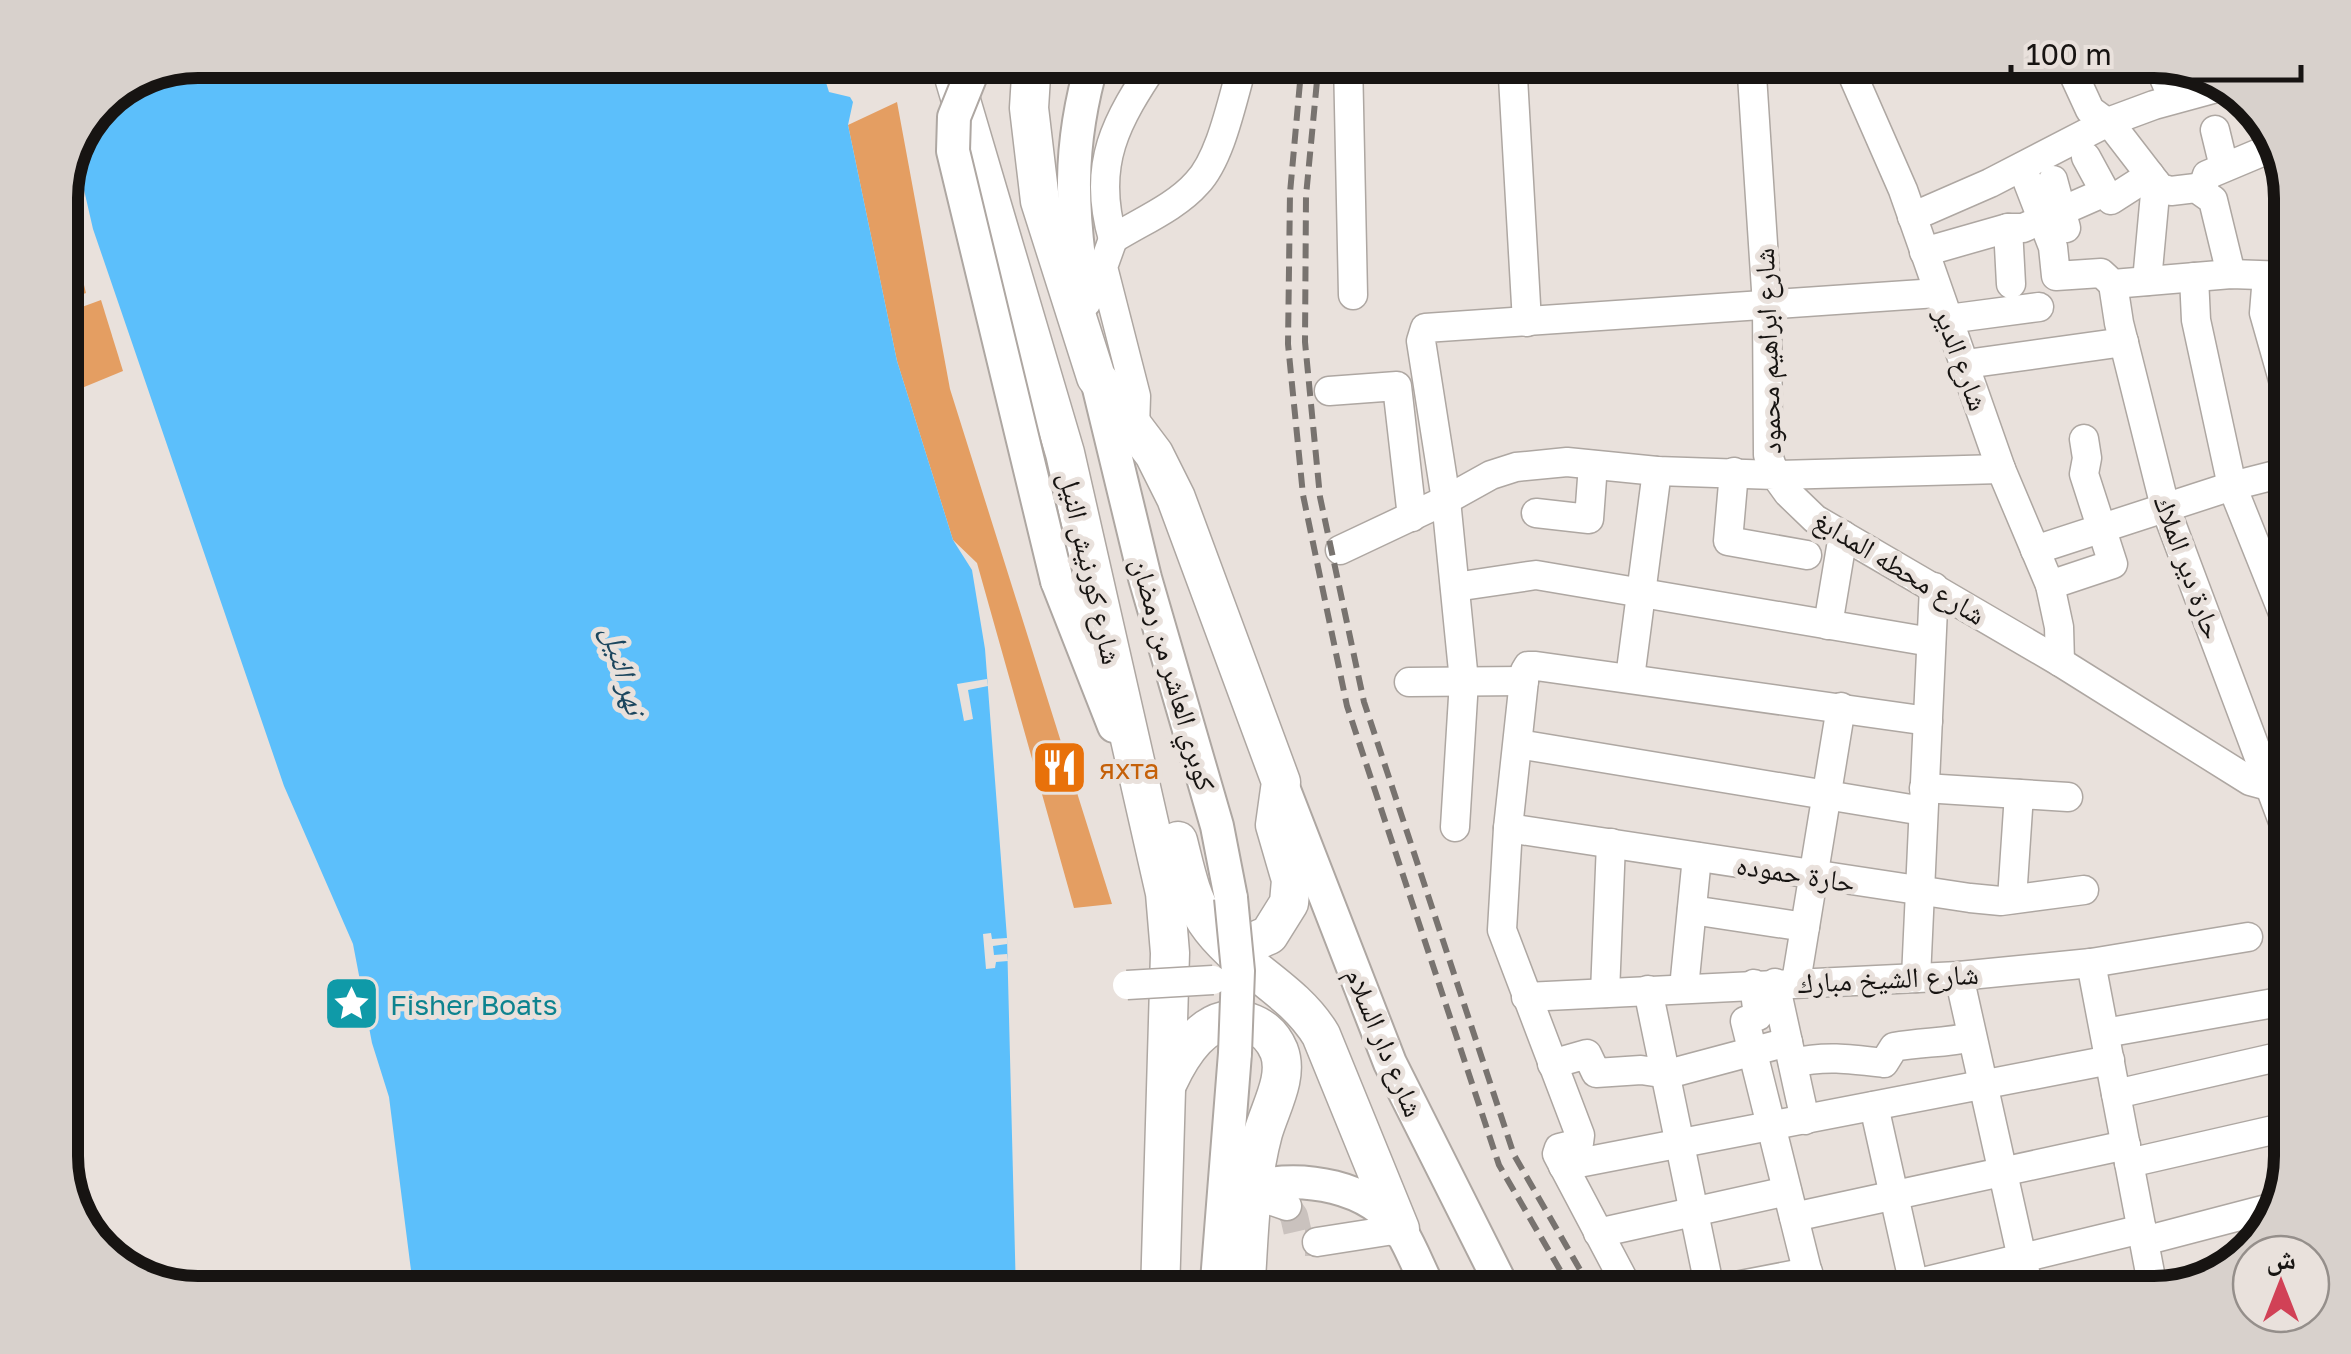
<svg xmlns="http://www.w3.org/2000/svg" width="2351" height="1354" viewBox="0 0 2351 1354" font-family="'Golos Text','Noto Naskh Arabic',sans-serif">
  <rect width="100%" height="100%" fill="#e9e1dc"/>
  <g fill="#e49e62">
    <polygon points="897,102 950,389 1112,904 1074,908 977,563 953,540 897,361 848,125"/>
    <polygon points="70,229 86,293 60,303 60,233"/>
    <polygon points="101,300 123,371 60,397 60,315"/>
  </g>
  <polygon fill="#5cbffb" points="197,60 819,60 829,92 850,97 853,102 848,125 897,361 953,540 972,570 985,649 1007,938 1016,1294 414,1294 389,1097 372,1043 353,944 284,786 93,229 76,155 101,100"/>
  <g fill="#e9e1dc">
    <polygon points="987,679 988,686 968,690 973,719 964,721 957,684"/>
    <polygon points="991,933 992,939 1007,938 1007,944 993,946 994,955 1007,954 1008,961 996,962 995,968 986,969 983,934"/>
  </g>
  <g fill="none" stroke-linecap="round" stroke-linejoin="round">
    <polyline stroke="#cac2be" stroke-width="28" stroke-dasharray="28 14" stroke-linecap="butt" points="1287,1206 1294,1216 1299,1238 1305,1242 1317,1242"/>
    <defs>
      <g id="minor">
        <polyline points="1348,60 1353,295"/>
        <polyline points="1512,60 1527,322"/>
        <polyline points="1751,60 1767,305 1768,455 1775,475 2001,469"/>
        <polyline points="1846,60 1903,190 2001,469 2050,585 2059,627 2060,662"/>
        <polyline points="2067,60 2090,110 2113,127 2160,188 2171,191 2196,188 2213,200 2231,274"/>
        <polyline points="2157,61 2173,99"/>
        <polyline points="2215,130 2224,167"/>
        <polyline points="2086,157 2105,192"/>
        <polyline points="2022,167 2053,247 2056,276 2101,273 2113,284 2231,274 2291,276"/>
        <polyline points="2053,180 2066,228"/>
        <polyline points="2202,190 2207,175 2276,146"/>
        <polyline points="1912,217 1990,183 2108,122 2154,105 2220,87"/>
        <polyline points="2008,228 2011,284"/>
        <path d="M1113,239C1140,222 1176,207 1197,183C1222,157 1233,95 1244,60"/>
        <polyline points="1113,239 1103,267 1136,396 1135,428"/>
        <path d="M1113,239C1091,164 1116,121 1157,60"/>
        <polyline points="1924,252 2008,228 2023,228 2105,192 2111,200 2150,175"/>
        <polyline points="2267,276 2264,313 2291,408"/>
        <polyline points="2194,277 2196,320 2232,486 2291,633"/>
        <polyline points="2147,281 2156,183"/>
        <polyline points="2113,284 2119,323 2165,507 2291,843"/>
        <polyline points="1948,319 2039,307"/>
        <polyline points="1966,364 2124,342"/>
        <polyline points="1329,391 1397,386 1412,517"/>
        <polyline points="1734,472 1728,541 1807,555"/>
        <polyline points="1536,513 1589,519 1593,465"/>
        <polyline points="1340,550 1446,500 1491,475 1516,467 1567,462 1657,471 1775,475 1788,493 1815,519 2060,662 2250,781 2272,787 2291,783"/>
        <polyline points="2035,550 2232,486 2291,471"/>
        <polyline points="2050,585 2113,564 2084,474 2087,458 2084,439"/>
        <polyline points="1455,587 1536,575 1931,642"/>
        <polyline points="1828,625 1843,535"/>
        <polyline points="1630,678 1657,471"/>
        <polyline points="1409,682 1524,681"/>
        <polyline points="1518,744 1923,811"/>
        <polyline points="1924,788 2068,797"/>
        <polyline points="1455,827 1464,681 1446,500 1421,341 1425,328 1937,293"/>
        <polyline points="1508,828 1970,898 2001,901 2084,890"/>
        <polyline points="2012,899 2019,794"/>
        <polyline points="1692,910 1805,927"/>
        <polyline points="2091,963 2154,1294"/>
        <polyline points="1959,976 2030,1294"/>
        <polyline points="1916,978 1934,587"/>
        <polyline points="1796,982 1841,707"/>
        <polyline points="1775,983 1805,1120"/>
        <polyline points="1754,984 1758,1016 1745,1021 1813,1294"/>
        <polyline points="1684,988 1697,857"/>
        <polyline points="1648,990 1710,1290"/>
        <polyline points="1605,993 1611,843"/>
        <polyline points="1526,997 1959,976 2091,963 2248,937"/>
        <polyline points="2105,1033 2291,1000"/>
        <path d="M1793,1063C1825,1055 1852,1059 1884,1063L1894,1047C1922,1042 1945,1043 1972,1037"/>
        <polyline points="1552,1064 1587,1054 1596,1073 1641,1070 1668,1074 1788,1042"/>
        <polyline points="2116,1094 2291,1054"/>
        <polyline points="1874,1106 1916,1294"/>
        <polyline points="2129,1163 2291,1126"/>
        <polyline points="1563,1166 2110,1060"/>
        <polyline points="1252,1194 1287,1206"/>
        <polyline points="1794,1217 2126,1145"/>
        <polyline points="1598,1233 1787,1191"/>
        <polyline points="2144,1241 2278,1206"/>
        <polyline points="1317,1242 1400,1229"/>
        <polyline points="1631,1294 1557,1154 1559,1148 1579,1143 1580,1135 1502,930 1508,828 1525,671 1528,666 1536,666 1928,721"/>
        <polyline points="1694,1294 1808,1272"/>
        <polyline points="1873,1294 2142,1229"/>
      </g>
      <g id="major">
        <path d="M1085,301C1071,213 1067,148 1093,60"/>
        <polyline points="1097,380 1145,578 1217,826 1231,898"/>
        <polyline points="1057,581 1114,726"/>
        <polyline points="1281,782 1390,1063 1506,1294"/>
        <path d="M1253,1187C1303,1175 1370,1185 1401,1231C1413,1251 1421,1274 1432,1294"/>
        <polyline points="1216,1294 1235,1053"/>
      </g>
      <g id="highway">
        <polyline points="949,60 1065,453 1165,893 1170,953 1160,1294"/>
        <polyline points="1032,60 1029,108 1040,201 1096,377 1154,454 1176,498 1281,782 1275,825 1291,880 1289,903 1269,935 1234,950"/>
        <path d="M1178,841C1185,868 1190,897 1206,921C1237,967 1292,987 1321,1035L1400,1229"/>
        <path d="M1168,1082C1183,1050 1211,1006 1253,1024C1265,1029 1274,1039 1279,1051C1289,1077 1270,1108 1263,1133C1249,1185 1249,1240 1245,1294"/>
      </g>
    </defs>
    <use href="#minor" stroke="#aea7a2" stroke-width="31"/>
    <use href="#major" stroke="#aea7a2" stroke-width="36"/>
    <use href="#highway" stroke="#aea7a2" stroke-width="41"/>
    <use href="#minor" stroke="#fff" stroke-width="28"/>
    <use href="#major" stroke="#fff" stroke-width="32"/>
    <use href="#highway" stroke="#fff" stroke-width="38"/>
    <g stroke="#78736f" stroke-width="6" stroke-dasharray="15 8" stroke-linecap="butt">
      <polyline points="1302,60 1290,193 1288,344 1303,495 1347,706 1499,1165 1574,1294"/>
      <polyline points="1319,60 1306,196 1305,342 1320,497 1364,702 1514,1155 1594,1294"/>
    </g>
    <defs>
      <polyline id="minor-bridge" points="1127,985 1213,980"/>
      <g id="major-bridge">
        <polyline points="977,60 954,117 953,151 1057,581"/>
        <polyline points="1231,898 1238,971 1235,1053"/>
      </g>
    </defs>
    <use href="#minor-bridge" stroke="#aea7a2" stroke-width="31" stroke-linecap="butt"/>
    <use href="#major-bridge" stroke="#aea7a2" stroke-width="36" stroke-linecap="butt"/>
    <use href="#minor-bridge" stroke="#fff" stroke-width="28"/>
    <use href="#major-bridge" stroke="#fff" stroke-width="32"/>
  </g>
  <defs>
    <symbol id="restaurant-square" viewBox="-11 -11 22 22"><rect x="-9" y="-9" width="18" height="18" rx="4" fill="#e8710a" stroke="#e9e1dc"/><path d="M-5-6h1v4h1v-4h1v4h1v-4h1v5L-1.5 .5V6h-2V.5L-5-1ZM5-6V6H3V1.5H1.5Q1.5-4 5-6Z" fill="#fff"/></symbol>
    <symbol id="sight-square" viewBox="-11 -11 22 22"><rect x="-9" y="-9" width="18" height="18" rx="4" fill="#0f9aa8" stroke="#e9e1dc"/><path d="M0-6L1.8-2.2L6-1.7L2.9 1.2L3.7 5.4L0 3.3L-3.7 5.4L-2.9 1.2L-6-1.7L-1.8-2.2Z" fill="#fff"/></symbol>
  </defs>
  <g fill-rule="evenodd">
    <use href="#restaurant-square" x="1028" y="736" width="63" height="63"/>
    <use href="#sight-square" x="320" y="972" width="63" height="63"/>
  </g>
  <g text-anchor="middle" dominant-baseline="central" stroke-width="10" stroke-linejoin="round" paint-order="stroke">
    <g font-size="28" fill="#171412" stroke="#e9e1dc">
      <text transform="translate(1767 351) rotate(-92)">شارع ابراهيم محمود</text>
      <text transform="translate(1962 359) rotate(70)">شارع الدير</text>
      <text transform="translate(1900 567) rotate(31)">شارع محطه المدابغ</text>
      <text transform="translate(2189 567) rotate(70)">حارة دير الملاك</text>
      <text transform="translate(1091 568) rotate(77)">شارع كورنيش النيل</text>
      <text transform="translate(1174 674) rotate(74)">كوبري العاشر من رمضان</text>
      <text transform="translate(1796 873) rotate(9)">حارة حموده</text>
      <text transform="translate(1888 978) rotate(-3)">شارع الشيخ مبارك</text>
      <text transform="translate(1385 1042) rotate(67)">شارع دار السلام</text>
    </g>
    <g font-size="28" fill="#c56008" stroke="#e9e1dc" text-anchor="start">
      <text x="1099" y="768">яхта</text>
    </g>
    <g font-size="28" fill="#0d838f" stroke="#e9e1dc" text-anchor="start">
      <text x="390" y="1004">Fisher Boats</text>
    </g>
    <g font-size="30" font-style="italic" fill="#1c465e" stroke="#e9e1dc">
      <text transform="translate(625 670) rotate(74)">نهر النيل</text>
    </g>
  </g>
  <path d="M0 0H2351V1354H0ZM198 78H2154A120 120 0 0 1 2274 198V1156A120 120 0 0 1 2154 1276H198A120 120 0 0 1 78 1156V198A120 120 0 0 1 198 78Z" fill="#d8d1cc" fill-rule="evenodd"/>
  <path fill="none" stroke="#171412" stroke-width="12" d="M198 78H2154A120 120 0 0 1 2274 198V1156A120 120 0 0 1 2154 1276H198A120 120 0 0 1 78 1156V198A120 120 0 0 1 198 78Z"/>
  <g transform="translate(2281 1284)"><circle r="48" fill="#e9e1dc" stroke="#958f8b" stroke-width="2.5"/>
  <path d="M0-8L18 38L0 25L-18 38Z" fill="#d14156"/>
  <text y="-15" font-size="28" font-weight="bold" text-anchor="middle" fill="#171412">ش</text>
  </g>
  <path d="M2011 65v15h290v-15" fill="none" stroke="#171412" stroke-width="5"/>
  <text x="2026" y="65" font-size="30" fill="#171412" stroke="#e9e1dc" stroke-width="8" paint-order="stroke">100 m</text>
</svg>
